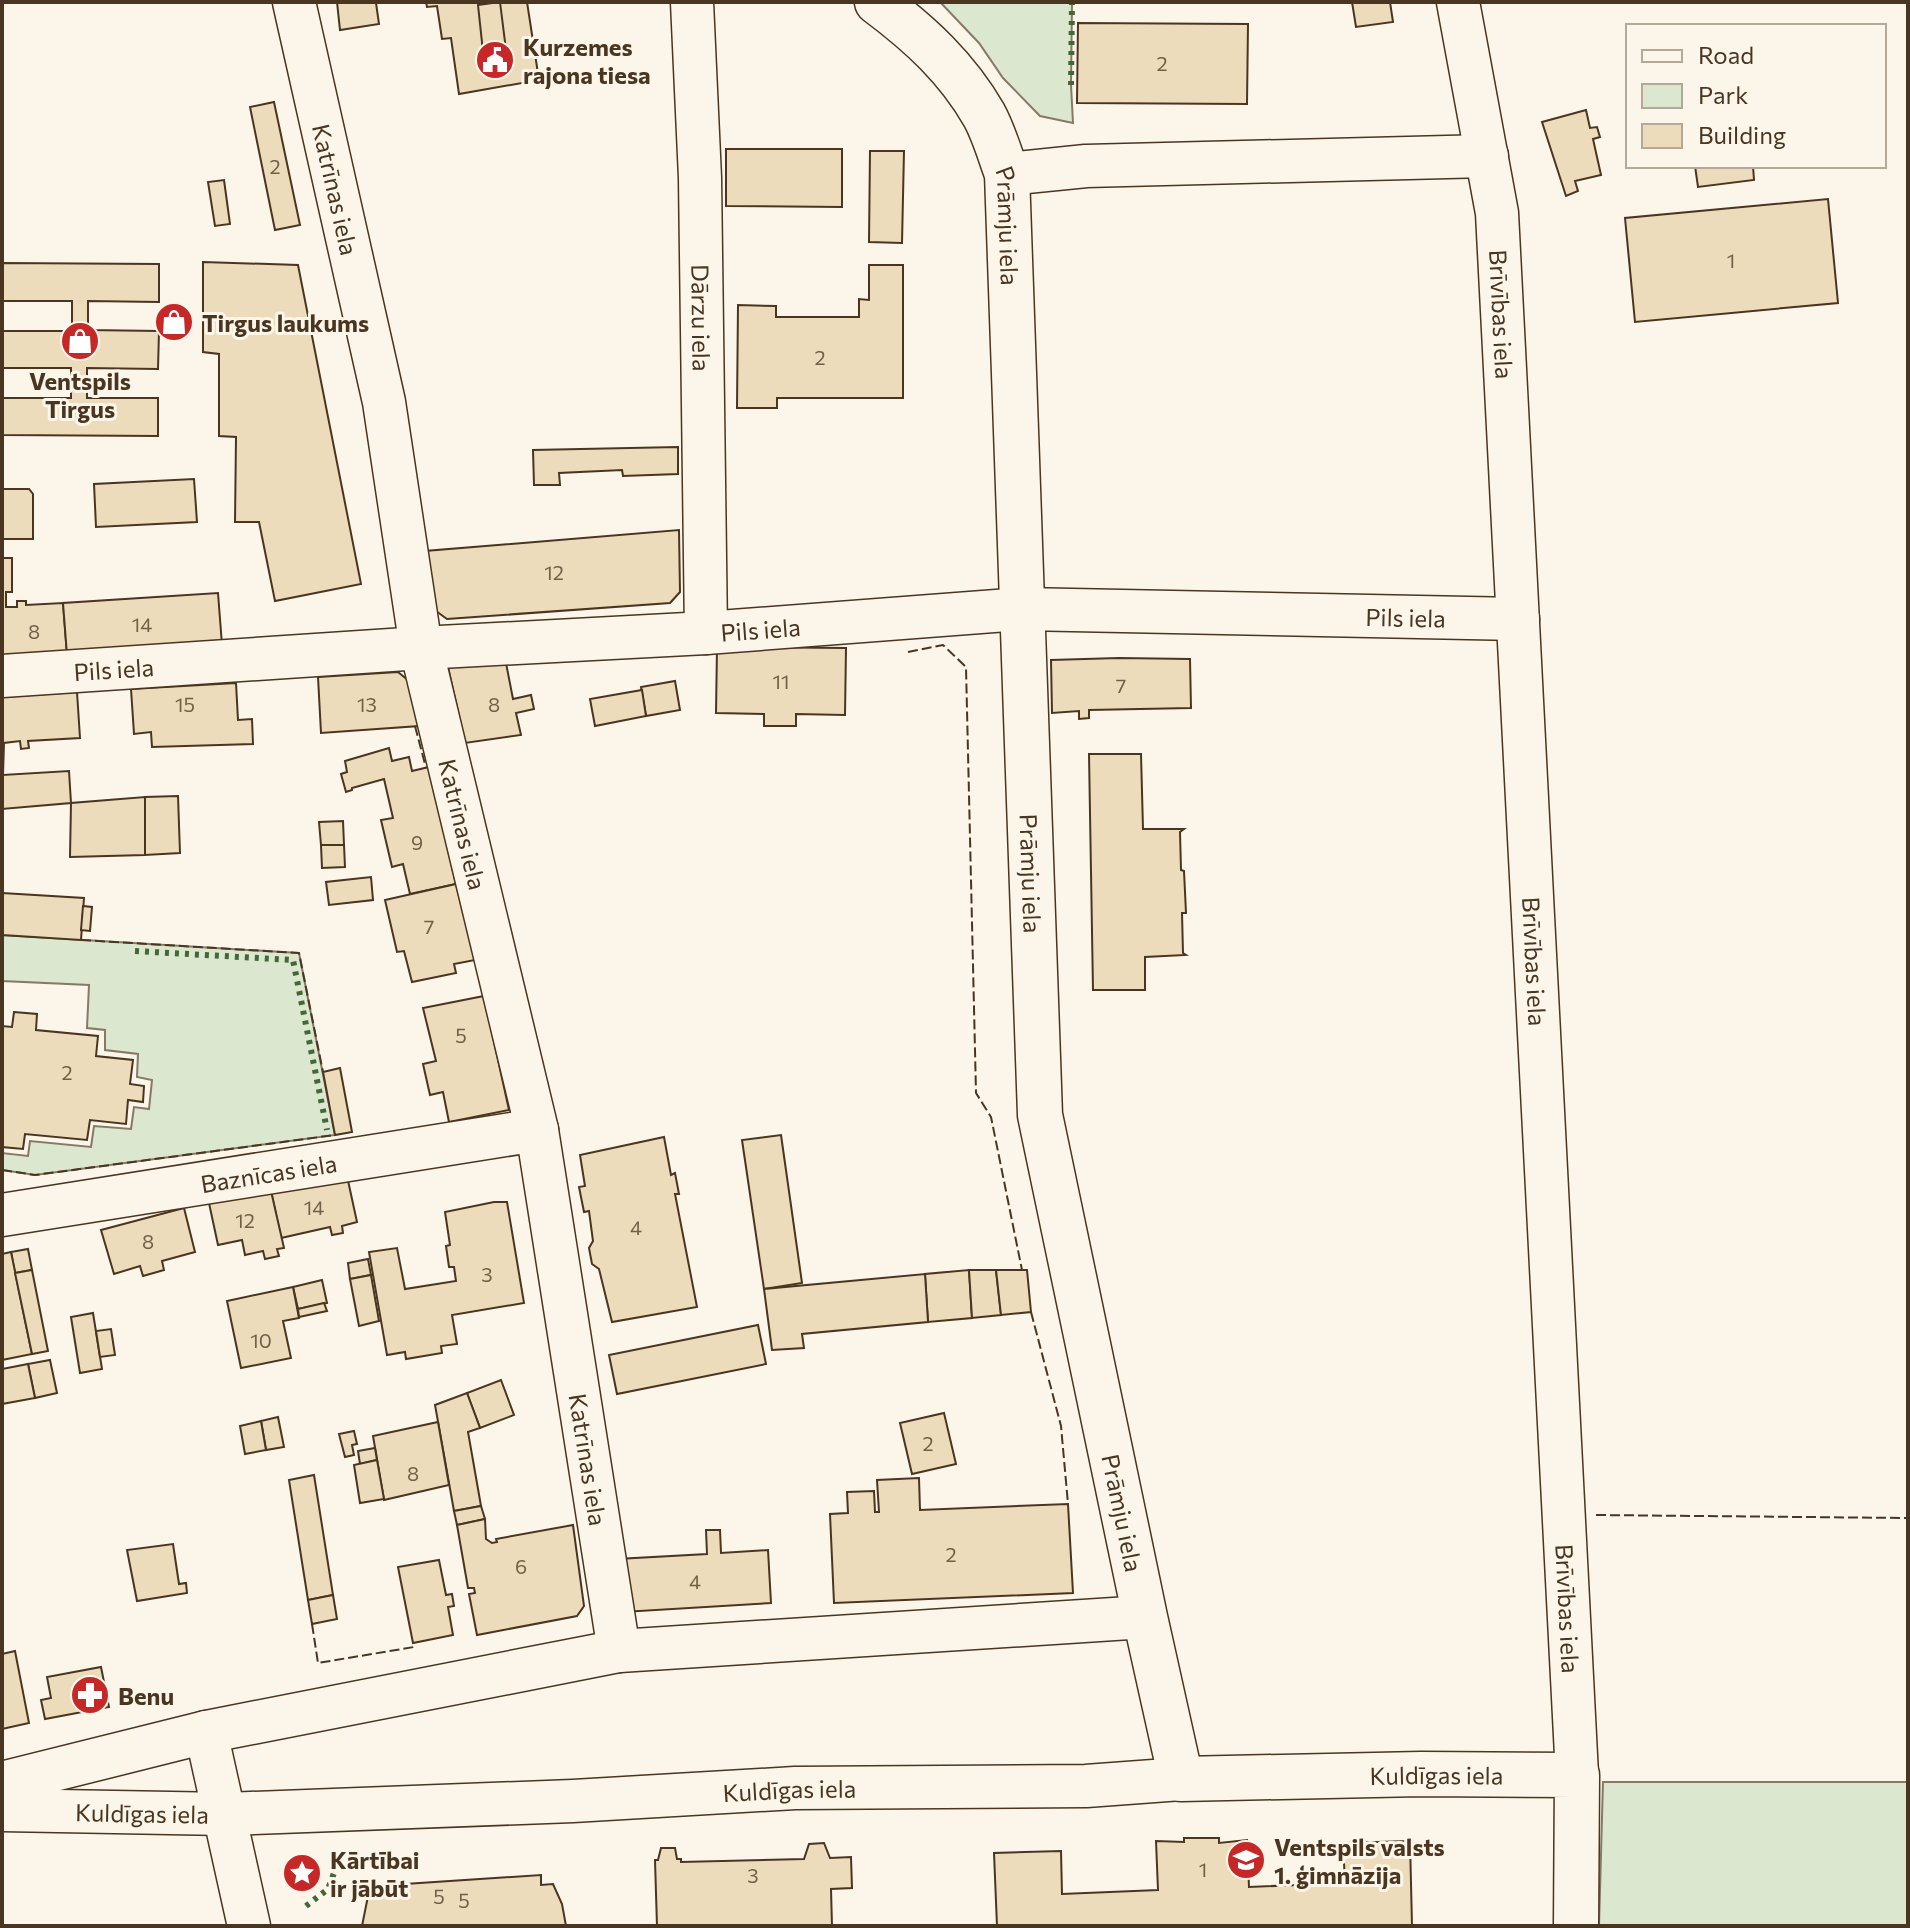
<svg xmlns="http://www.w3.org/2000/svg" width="1910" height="1928" viewBox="0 0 1910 1928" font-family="Commissioner,sans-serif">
  <rect width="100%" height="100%" fill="#fbf6e9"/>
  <g fill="#dce7d0" stroke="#887966" stroke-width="2">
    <polygon points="940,2 1072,2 1071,85 1073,123 1040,116 1003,78 979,43"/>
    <polygon points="2,935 299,953 335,1135 35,1175 2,1170 2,1153 28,1156 30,1141 91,1147 94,1126 131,1129 134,1107 149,1109 152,1080 137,1077 138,1054 105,1050 105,1030 87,1028 89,985 2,981"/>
    <polygon points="1603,1782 1908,1782 1908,1926 1599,1926"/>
  </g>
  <g fill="#ecdcbc" stroke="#4a3520" stroke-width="2">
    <polygon points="337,2 385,2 376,3 379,24 340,30"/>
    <polygon points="426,2 527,2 539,80 459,94 451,38 442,39 437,6 427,7"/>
    <polygon points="500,2 507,58 484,61 478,5"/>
    <polygon points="1352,2 1390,2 1393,22 1356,27"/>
    <polygon points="1078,23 1248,24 1247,104 1077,103"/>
    <polygon points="274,102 300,225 275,230 250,107"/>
    <polygon points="1586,110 1590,128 1597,127 1600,137 1593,139 1601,175 1575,181 1578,191 1566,196 1542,122"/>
    <polygon points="726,149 842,149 842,207 726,206"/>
    <polygon points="870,151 904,151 902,243 869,242"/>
    <polygon points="1695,166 1753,166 1754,180 1698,187"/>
    <polygon points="224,180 230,224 215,226 208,182"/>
    <polygon points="1828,199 1838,303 1635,322 1625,218"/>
    <polygon points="203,262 298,265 361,584 275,601 259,522 235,522 236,437 219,436 219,354 203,352"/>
    <polygon points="2,263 159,264 159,302 88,301 88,330 159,331 158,369 87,368 87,398 158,398 158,436 2,435 2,398 71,398 71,368 2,368 2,331 72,331 72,301 2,301"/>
    <polygon points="869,265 903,265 903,398 777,398 777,408 737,408 738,305 776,306 776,317 859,317 859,299 869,300"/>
    <polygon points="678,447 678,474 623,476 622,470 559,473 560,485 534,485 533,450"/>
    <polygon points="194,479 197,522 96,527 94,484"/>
    <polygon points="2,489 29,489 33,494 33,539 2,539"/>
    <polygon points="679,530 680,592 670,603 447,619 436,611 425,551"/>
    <polygon points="2,558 12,558 12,592 6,592 6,607 17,607 17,601 26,601 26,605 63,603 67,655 2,659"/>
    <polygon points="218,593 222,645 67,655 63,603"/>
    <polygon points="717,647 846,648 845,715 796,714 796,726 764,726 764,714 716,713"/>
    <polygon points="1119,658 1190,659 1191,708 1089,710 1089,718 1079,719 1079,711 1052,713 1051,660"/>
    <polygon points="506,663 513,699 531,695 534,709 516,713 521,735 465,743 448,667"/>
    <polygon points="398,672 409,681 419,726 321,733 318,677"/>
    <polygon points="675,681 680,710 646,716 641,687"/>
    <polygon points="236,683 238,720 252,719 253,744 152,747 151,732 134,734 131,689"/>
    <polygon points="642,690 646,716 595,726 590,699"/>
    <polygon points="77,692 80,738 28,741 29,748 21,749 20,741 4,743 3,775 69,771 71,803 2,809 2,697"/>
    <polygon points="389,748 392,761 409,757 412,771 429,767 456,884 410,894 403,864 392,867 381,820 393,818 384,779 352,788 352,790 346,792 341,774 347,772 345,761"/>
    <polygon points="1089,754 1141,754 1143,829 1184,829 1180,832 1181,870 1184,871 1186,913 1182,913 1183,953 1186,955 1145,957 1145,990 1093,990"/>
    <polygon points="178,796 180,853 145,855 145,797"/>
    <polygon points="145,797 145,855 70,857 71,803"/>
    <polygon points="343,821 344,845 321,845 319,822"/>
    <polygon points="321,845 344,845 345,867 322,868"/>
    <polygon points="371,877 373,900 329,905 326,882"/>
    <polygon points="456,884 475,960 454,964 456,973 412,982 404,951 397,952 385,900"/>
    <polygon points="2,893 84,898 81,940 2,935"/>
    <polygon points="83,906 92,907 90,931 81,930"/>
    <polygon points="484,996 509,1110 449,1122 443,1092 430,1095 423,1064 436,1061 423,1008"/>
    <polygon points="14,1012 37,1014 36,1030 98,1036 96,1056 133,1060 130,1084 144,1086 143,1102 128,1100 126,1124 90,1120 87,1140 25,1134 23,1149 2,1147 2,1026 12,1027"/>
    <polygon points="340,1068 352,1132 335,1135 323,1072"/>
    <polygon points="781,1135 802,1283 764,1289 742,1140"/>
    <polygon points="664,1137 671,1175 675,1173 679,1194 675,1194 697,1307 612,1322 599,1269 592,1264 589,1248 593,1241 589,1211 584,1212 579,1187 585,1186 580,1155"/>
    <polygon points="347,1176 357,1222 342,1226 343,1233 332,1235 330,1227 281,1238 271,1191"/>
    <polygon points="271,1191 284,1248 277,1249 279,1256 265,1259 263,1251 245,1255 242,1240 218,1245 209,1203"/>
    <polygon points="494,1202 507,1202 524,1303 452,1315 457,1344 441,1346 442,1353 406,1359 405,1352 387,1355 369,1252 397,1248 405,1289 456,1281 454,1267 449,1267 446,1246 450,1245 445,1212"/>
    <polygon points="184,1208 195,1252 162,1261 164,1270 143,1276 140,1266 114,1274 101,1230"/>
    <polygon points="28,1249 32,1270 15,1273 11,1252"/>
    <polygon points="11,1252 32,1354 2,1360 2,1254"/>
    <polygon points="368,1259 371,1275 350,1279 348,1263"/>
    <polygon points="32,1270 48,1351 32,1354 15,1273"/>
    <polygon points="969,1270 972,1318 928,1322 925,1274"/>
    <polygon points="969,1270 996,1270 1001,1315 972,1318"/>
    <polygon points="996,1270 1027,1270 1031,1312 1001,1315"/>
    <polygon points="925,1274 928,1322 802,1334 804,1348 772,1350 764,1289"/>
    <polygon points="371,1275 379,1321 359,1326 350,1279"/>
    <polygon points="322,1280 327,1303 298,1309 293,1287"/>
    <polygon points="293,1287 299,1318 283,1321 291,1358 241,1368 227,1301"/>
    <polygon points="324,1303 327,1311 299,1317 298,1309"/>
    <polygon points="93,1313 102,1369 80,1373 71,1317"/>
    <polygon points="758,1325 766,1364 617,1394 609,1355"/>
    <polygon points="111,1329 115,1355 100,1357 96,1331"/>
    <polygon points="50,1360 57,1393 35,1398 28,1364"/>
    <polygon points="28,1364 35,1398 2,1404 2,1369"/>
    <polygon points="501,1380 514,1415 480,1428 467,1393"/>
    <polygon points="467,1393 480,1428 468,1432 481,1506 454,1511 435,1405"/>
    <polygon points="944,1413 956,1464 912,1474 900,1423"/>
    <polygon points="278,1417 284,1447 266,1450 261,1421"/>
    <polygon points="261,1421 266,1450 245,1454 240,1426"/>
    <polygon points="438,1422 449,1485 384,1500 373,1436"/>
    <polygon points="354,1431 357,1444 352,1445 354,1455 345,1457 339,1434"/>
    <polygon points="375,1448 377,1460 360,1464 358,1451"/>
    <polygon points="377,1460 384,1499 360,1503 354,1465"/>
    <polygon points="314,1475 333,1595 308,1600 289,1480"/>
    <polygon points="919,1478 920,1510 1068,1504 1073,1593 834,1603 830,1514 848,1513 847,1492 874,1491 875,1512 879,1512 877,1480"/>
    <polygon points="481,1506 485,1519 457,1525 454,1511"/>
    <polygon points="485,1519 486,1539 492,1543 497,1542 496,1539 573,1525 584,1606 577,1616 477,1635 469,1594 475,1593 474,1588 468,1588 457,1525"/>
    <polygon points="706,1530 720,1530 721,1553 768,1550 771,1603 623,1612 617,1559 707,1554"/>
    <polygon points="173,1544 179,1584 186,1583 187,1593 137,1601 127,1550"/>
    <polygon points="439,1560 446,1595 452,1594 454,1606 448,1607 453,1635 413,1643 398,1567"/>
    <polygon points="333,1595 337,1619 312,1624 308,1600"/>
    <polygon points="15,1651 29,1723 2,1729 2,1654"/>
    <polygon points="101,1667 109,1707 45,1719 41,1700 51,1698 47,1677"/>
    <polygon points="1184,1838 1219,1838 1219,1843 1247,1840 1249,1887 1345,1883 1343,1843 1410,1841 1412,1926 997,1926 994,1853 1061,1851 1062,1894 1158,1890 1156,1841 1184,1842"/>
    <polygon points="824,1843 830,1858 851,1857 852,1888 831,1889 832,1926 657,1926 655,1860 658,1860 661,1848 675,1848 677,1859 681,1859 681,1862 804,1859 809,1844"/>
    <polygon points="541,1875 541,1885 553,1884 562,1904 566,1926 362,1926 368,1896 375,1896 375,1886"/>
  </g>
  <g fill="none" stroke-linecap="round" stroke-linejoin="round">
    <defs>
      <g id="minor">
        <path id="s1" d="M294,2L384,402L421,648L537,1130L619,1651"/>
        <path id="s2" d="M692,2L700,178L706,633"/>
        <path id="s3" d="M1458,2L1497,213L1577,1775"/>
        <polyline points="1007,174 1086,166 1487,156"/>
        <path id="s4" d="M2,676L421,648L706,633L1022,609L1518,619"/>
        <path id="s5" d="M2,1215L537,1130"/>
        <polyline points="206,1732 249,1926"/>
        <polyline points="2,1783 206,1732 619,1651 1145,1617"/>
        <path id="s6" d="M2,1810L226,1814L573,1801L795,1788L1086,1786L1181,1779"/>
      </g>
      <g id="major">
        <path id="s7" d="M877,2C920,34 957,68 984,115C994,133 1000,155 1007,174L1040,1115L1145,1617L1181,1779L1421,1774L1577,1775L1576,1926"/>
      </g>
    </defs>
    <use href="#minor" stroke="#4a3520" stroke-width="45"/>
    <use href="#major" stroke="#4a3520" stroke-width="47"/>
    <use href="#minor" stroke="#fbf6e9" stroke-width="42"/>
    <use href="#major" stroke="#fbf6e9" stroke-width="44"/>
    <g stroke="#436837" stroke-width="6" stroke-dasharray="4 6" stroke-linecap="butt">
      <polyline points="1071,85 1072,2"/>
      <polyline points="135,951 293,960 327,1130"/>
      <polyline points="306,1906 328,1889 337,1865"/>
    </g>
    <g stroke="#4a3520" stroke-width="2" stroke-dasharray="10 4" stroke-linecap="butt">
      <polyline points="908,652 943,645 966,667 976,1093 991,1117 1022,1270"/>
      <polyline points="415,726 426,768"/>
      <polyline points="81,940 299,953 323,1072"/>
      <polyline points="2,1170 35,1175 335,1135"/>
      <polyline points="1031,1312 1061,1426 1068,1504"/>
      <polyline points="1596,1515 1908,1518"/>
      <polyline points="312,1624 318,1663 414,1647 413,1643"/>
    </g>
  </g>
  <defs>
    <symbol id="civic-disc" viewBox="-11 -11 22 22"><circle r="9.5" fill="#c62828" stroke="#fbf6e9"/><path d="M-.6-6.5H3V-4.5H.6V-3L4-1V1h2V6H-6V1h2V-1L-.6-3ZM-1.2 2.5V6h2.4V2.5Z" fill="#fff"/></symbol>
    <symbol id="shop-disc" viewBox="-11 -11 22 22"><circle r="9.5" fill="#c62828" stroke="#fbf6e9"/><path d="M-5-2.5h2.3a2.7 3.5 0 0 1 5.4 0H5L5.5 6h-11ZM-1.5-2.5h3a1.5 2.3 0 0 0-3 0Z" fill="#fff"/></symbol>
    <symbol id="pharmacy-disc" viewBox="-11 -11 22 22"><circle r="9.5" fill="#c62828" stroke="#fbf6e9"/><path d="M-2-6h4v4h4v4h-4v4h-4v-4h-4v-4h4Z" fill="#fff"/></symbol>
    <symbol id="school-disc" viewBox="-11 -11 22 22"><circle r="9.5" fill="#c62828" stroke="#fbf6e9"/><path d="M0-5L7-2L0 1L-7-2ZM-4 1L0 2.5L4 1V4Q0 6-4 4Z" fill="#fff"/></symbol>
    <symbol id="sight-disc" viewBox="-11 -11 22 22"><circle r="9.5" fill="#c62828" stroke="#fbf6e9"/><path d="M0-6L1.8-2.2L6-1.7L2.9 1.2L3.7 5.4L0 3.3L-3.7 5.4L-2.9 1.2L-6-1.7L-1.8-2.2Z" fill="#fff"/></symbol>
  </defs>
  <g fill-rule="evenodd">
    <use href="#civic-disc" x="473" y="38" width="44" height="44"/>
    <use href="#shop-disc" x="152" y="300" width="44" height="44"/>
    <use href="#shop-disc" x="58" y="319" width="44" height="44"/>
    <use href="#pharmacy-disc" x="68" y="1673" width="44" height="44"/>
    <use href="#school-disc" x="1224" y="1838" width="44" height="44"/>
    <use href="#sight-disc" x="280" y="1851" width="44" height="44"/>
  </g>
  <g text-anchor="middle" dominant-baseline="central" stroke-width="6" stroke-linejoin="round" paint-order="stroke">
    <g font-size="20" fill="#725f47">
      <text x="1162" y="63">2</text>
      <text x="275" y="166">2</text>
      <text x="1731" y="260">1</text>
      <text x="820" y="357">2</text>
      <text x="554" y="572">12</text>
      <text x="142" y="624">14</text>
      <text x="34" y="631">8</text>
      <text x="781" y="681">11</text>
      <text x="1121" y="685">7</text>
      <text x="185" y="704">15</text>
      <text x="367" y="704">13</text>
      <text x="494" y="704">8</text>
      <text x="417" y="842">9</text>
      <text x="429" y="926">7</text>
      <text x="461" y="1035">5</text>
      <text x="67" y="1072">2</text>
      <text x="314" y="1207">14</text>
      <text x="245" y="1220">12</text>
      <text x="636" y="1227">4</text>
      <text x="148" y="1241">8</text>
      <text x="487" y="1274">3</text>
      <text x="261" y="1340">10</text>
      <text x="928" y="1443">2</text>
      <text x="413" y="1473">8</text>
      <text x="951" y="1554">2</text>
      <text x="521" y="1566">6</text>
      <text x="695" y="1581">4</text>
      <text x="1203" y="1869">1</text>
      <text x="753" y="1875">3</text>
      <text x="439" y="1896">5</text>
      <text x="464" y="1900">5</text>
    </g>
    <g font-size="24" font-weight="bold" fill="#4a3520" stroke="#fbf6e9" text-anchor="start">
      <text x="523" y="46">Kurzemes<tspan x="523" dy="28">rajona tiesa</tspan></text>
      <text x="202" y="322">Tirgus laukums</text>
      <text x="80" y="380" text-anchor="middle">Ventspils<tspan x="80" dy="28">Tirgus</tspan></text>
      <text x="118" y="1695">Benu</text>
      <text x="1274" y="1846">Ventspils valsts<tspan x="1274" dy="28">1. ģimnāzija</tspan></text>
      <text x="330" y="1859">Kārtībai<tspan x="330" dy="28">ir jābūt</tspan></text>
    </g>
    <g font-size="24" fill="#4a3520" stroke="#fbf6e9">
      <text stroke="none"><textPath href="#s1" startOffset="192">Katrīnas iela</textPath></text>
      <text stroke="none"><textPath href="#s7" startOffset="272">Prāmju iela</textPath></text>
      <text stroke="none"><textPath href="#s3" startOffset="316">Brīvības iela</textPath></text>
      <text stroke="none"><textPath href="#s2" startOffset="316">Dārzu iela</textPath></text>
      <text stroke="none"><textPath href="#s4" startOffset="1406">Pils iela</textPath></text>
      <text stroke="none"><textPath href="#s4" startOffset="760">Pils iela</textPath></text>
      <text stroke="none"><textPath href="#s4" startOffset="112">Pils iela</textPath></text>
      <text stroke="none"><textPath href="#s1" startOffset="840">Katrīnas iela</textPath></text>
      <text stroke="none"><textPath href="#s7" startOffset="920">Prāmju iela</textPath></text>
      <text stroke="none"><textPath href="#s3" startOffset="964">Brīvības iela</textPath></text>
      <text stroke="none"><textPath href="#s5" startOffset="270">Baznīcas iela</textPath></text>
      <text stroke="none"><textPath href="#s1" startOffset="1488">Katrīnas iela</textPath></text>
      <text stroke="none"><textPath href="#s7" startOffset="1568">Prāmju iela</textPath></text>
      <text stroke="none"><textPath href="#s3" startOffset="1612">Brīvības iela</textPath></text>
      <text stroke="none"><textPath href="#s7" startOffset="2096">Kuldīgas iela</textPath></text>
      <text stroke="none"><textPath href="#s6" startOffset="788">Kuldīgas iela</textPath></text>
      <text stroke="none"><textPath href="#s6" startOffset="140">Kuldīgas iela</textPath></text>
    </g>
  </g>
  <rect width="1910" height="1928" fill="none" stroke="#4a3520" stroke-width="8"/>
  <rect x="1626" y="24" width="260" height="144" fill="#fbf6e9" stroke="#b4a999" stroke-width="2"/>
  <rect x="1642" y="50" width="40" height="12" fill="#fbf6e9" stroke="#b4a999" stroke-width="2"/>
  <text x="1698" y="64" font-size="24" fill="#4a3520">Road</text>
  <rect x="1642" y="84" width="40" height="24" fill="#dce7d0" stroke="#b4a999" stroke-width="2"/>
  <text x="1698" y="104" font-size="24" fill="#4a3520">Park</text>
  <rect x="1642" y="124" width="40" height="24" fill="#ecdcbc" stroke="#b4a999" stroke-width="2"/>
  <text x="1698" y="144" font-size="24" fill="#4a3520">Building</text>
</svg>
